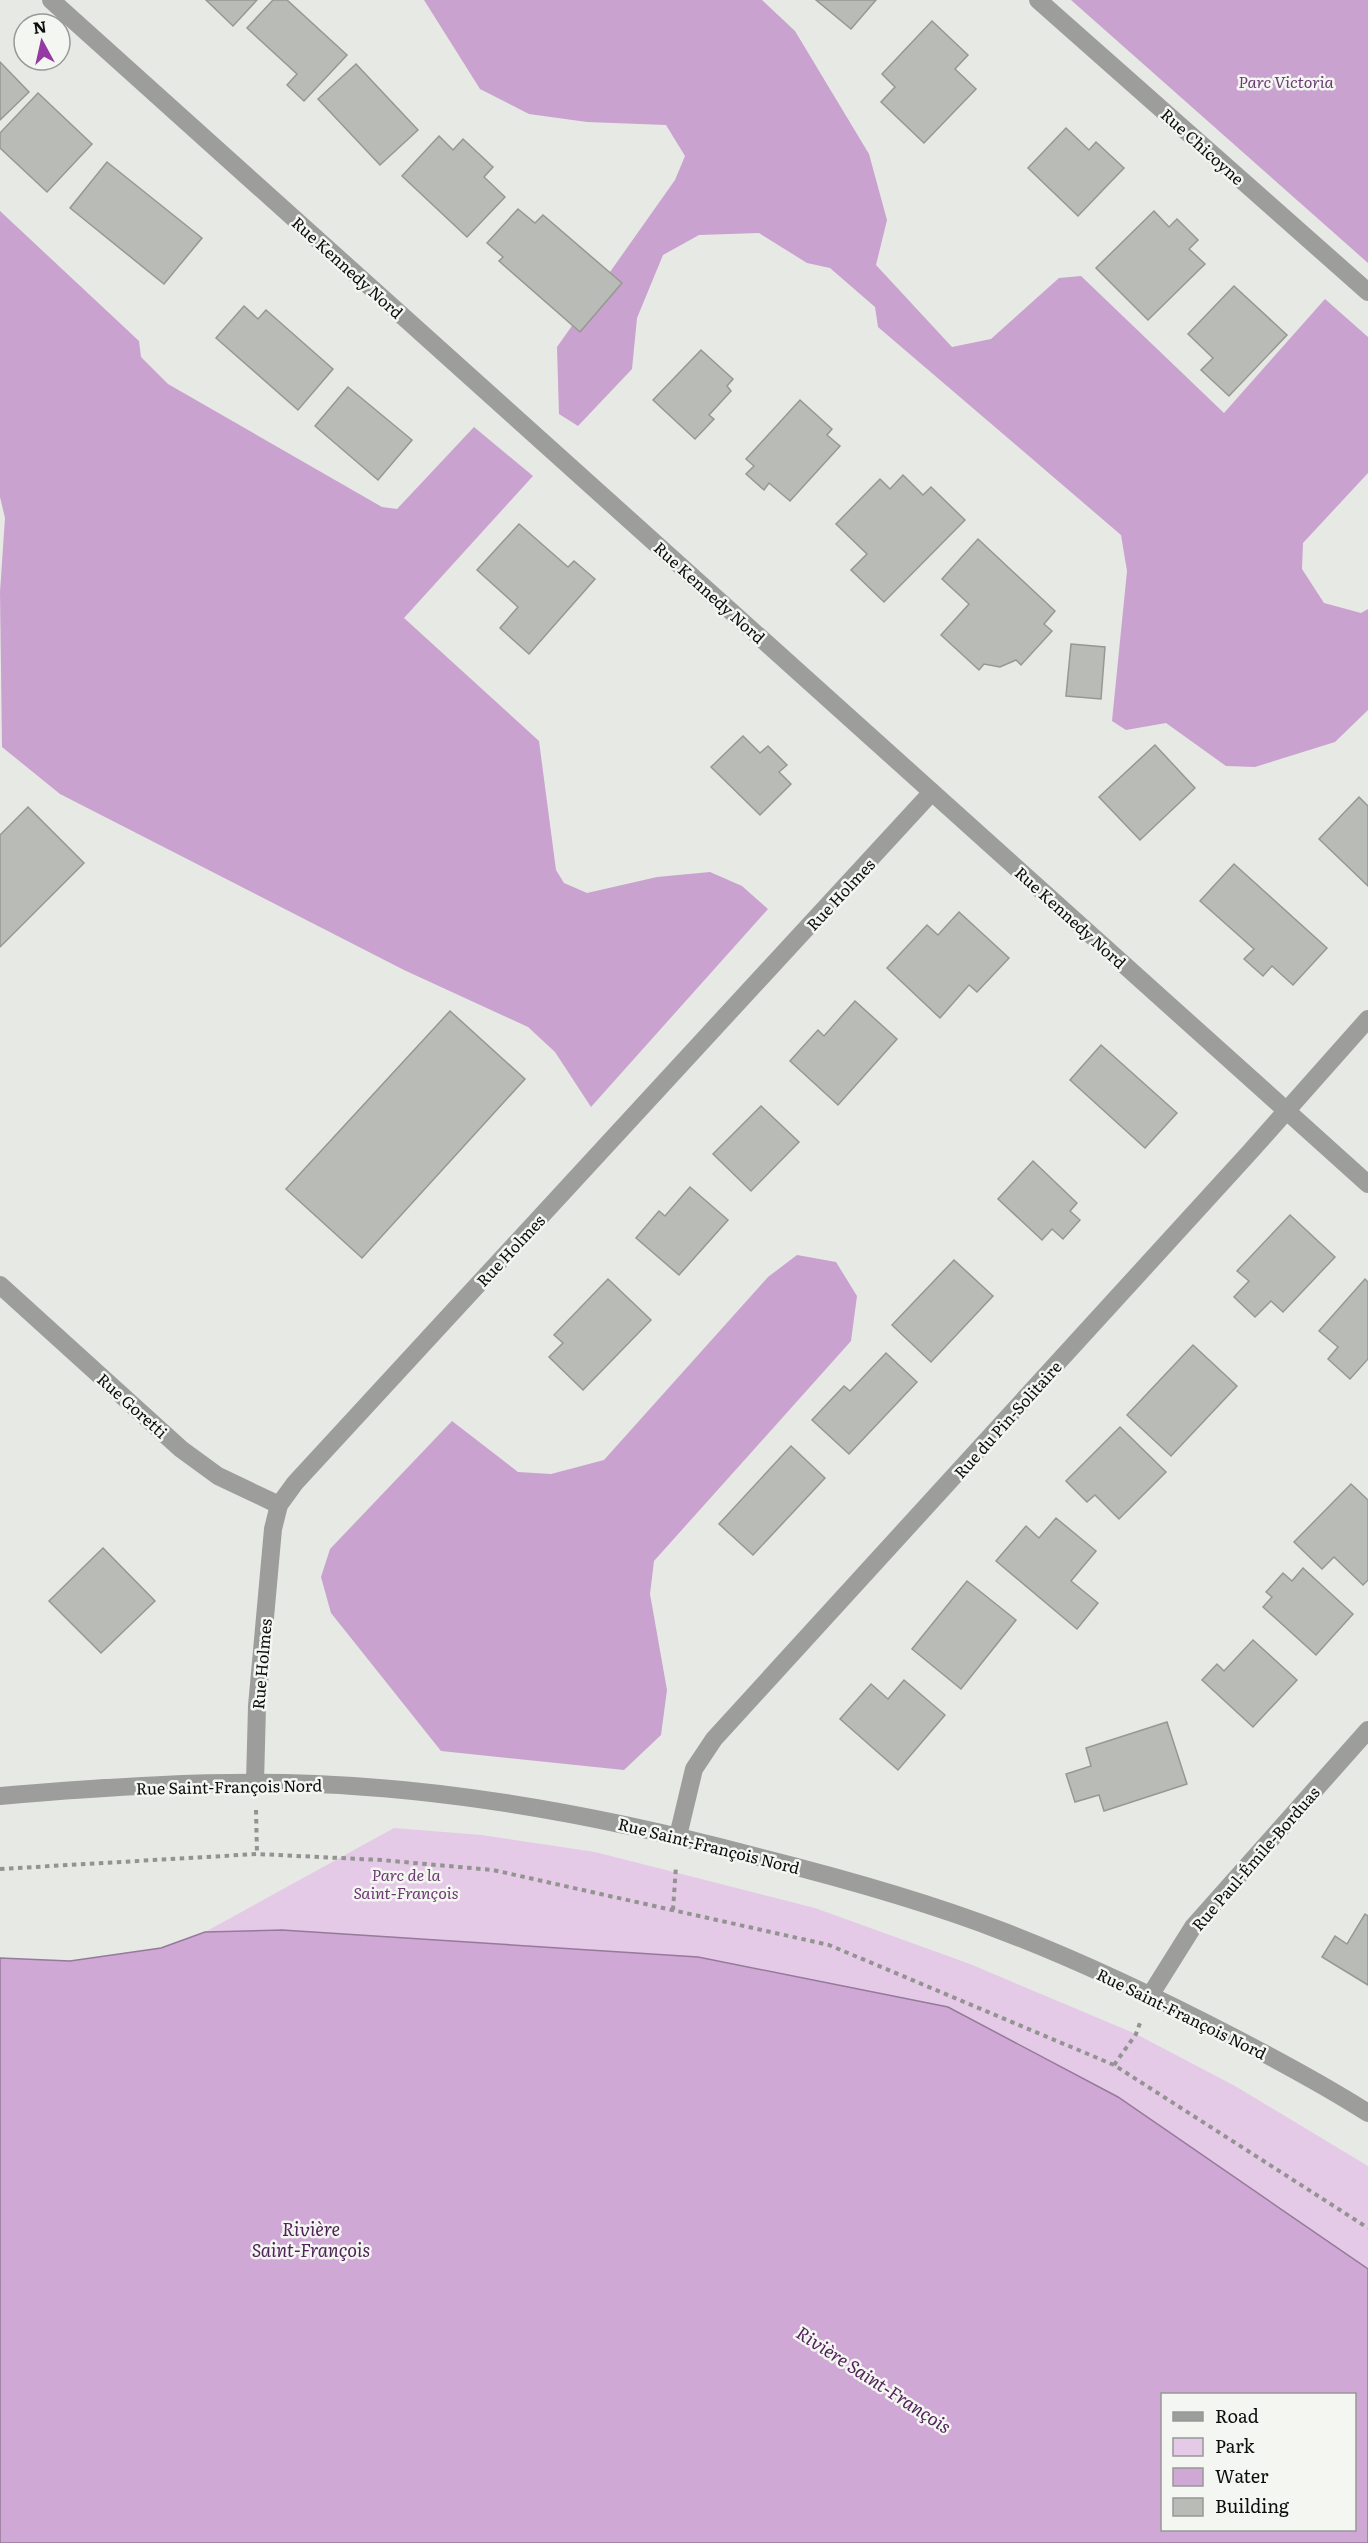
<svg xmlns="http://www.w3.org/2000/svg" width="1368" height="2543" viewBox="0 0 1368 2543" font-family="Literata,serif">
  <rect width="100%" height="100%" fill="#e7e9e4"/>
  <polygon fill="#e5cae8" points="394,1828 482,1835 595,1852 815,1908 970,1964 1136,2034 1235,2086 1368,2166 1368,2269 1118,2097 948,2007 698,1957 282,1930 205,1932"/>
  <g fill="#c9a2cf">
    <polygon points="424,0 762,0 795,31 869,154 887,220 876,265 952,347 991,339 1059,278 1081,276 1224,413 1325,299 1368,337 1368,473 1303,543 1302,569 1324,603 1361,613 1368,609 1368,710 1335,742 1255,767 1226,766 1166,723 1126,730 1112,721 1127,571 1121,535 878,327 875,307 830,268 807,263 759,233 699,235 663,255 637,318 632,369 578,426 559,414 557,347 675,180 685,156 666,125 587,122 529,114 480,89"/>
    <polygon points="1071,0 1368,0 1368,263"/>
    <polygon points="0,211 139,341 141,357 168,384 382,507 397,509 474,427 533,476 404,618 539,741 556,870 564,883 587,893 657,877 710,872 742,886 768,909 591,1107 555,1052 528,1027 404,970 60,794 2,747 0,592 5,518 0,497"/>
    <polygon points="797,1255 836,1262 857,1296 851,1341 654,1561 650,1594 667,1690 661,1735 624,1770 441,1751 331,1613 321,1577 330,1549 452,1421 518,1472 551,1474 604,1460 768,1277"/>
  </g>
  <path fill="#d0a8d5" stroke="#957a99" stroke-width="1.5" fill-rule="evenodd" d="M282,1930L698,1957L948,2007L1118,2097L1368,2269V2543H0V1958L70,1961L161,1948L205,1932ZM1162,2394H1354V2530H1162Z"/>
  <g fill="#b9bbb6" stroke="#979894" stroke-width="1.5">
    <polygon points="206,0 257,0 233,26"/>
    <polygon points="273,0 287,0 347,55 304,101 287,85 297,74 247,28"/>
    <polygon points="816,0 876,0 851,29"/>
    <polygon points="932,21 968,55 955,69 976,89 924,143 881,102 895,87 882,74"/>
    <polygon points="0,62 29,92 0,120"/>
    <polygon points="356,64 418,130 380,165 318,99"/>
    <polygon points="38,93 92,144 47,192 0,148 0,133"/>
    <polygon points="1066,128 1089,150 1096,142 1124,168 1078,216 1028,168"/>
    <polygon points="439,136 453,150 463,139 493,167 484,177 505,197 467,237 402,176"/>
    <polygon points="107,162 202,238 164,284 70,208"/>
    <polygon points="518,209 535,223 543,215 622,283 580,332 499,261 503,257 487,243"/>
    <polygon points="1154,211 1169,227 1177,219 1198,240 1189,249 1205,264 1148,320 1096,268"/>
    <polygon points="1234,286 1287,335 1229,396 1201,370 1213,358 1188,334"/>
    <polygon points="244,306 258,319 266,310 333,369 298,410 216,338"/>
    <polygon points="701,350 733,379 727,386 731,391 709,415 714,419 695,439 653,400"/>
    <polygon points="348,387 412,440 378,480 315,426"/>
    <polygon points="800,400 832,429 827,435 840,446 790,501 769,483 764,490 746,474 754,466 746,459"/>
    <polygon points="903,475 923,495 931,487 965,520 884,602 851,570 867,554 836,524 880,479 890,489"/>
    <polygon points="519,524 568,567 574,561 595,579 529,654 500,628 518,607 477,570"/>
    <polygon points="978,539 1055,611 1044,624 1052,631 1021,665 1016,660 1000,667 984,664 979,670 941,635 969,604 942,579"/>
    <polygon points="1071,644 1105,647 1101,699 1066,696"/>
    <polygon points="743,736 760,753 768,746 787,765 779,772 791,784 760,815 711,767"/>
    <polygon points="1155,745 1195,788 1140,840 1099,797"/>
    <polygon points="1359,797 1368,806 1368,886 1319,839"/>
    <polygon points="28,807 84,863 0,947 0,835"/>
    <polygon points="1234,864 1327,948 1293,985 1272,966 1263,976 1244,959 1254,949 1200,901"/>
    <polygon points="959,912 1009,958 977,992 969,985 940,1018 887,968 927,925 938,935"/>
    <polygon points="855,1001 897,1039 838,1105 790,1061 818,1030 824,1036"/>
    <polygon points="450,1011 525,1079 362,1258 286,1189"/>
    <polygon points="1101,1045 1177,1113 1145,1148 1070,1080"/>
    <polygon points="761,1106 799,1142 751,1191 713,1154"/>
    <polygon points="1033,1161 1077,1203 1070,1211 1080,1220 1063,1239 1052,1229 1042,1240 998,1199"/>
    <polygon points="690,1187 728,1220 679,1275 636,1238 659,1211 665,1216"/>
    <polygon points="1290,1215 1335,1257 1283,1312 1271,1301 1255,1317 1234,1297 1249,1281 1237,1271"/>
    <polygon points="954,1260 993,1296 931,1362 892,1325"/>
    <polygon points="608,1279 651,1320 583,1390 549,1357 563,1343 554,1335"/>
    <polygon points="1365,1279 1368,1282 1368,1359 1350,1379 1328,1359 1338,1347 1319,1331"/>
    <polygon points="1193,1345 1237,1386 1171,1456 1127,1415"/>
    <polygon points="886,1353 917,1382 849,1454 812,1420 844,1386 850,1391"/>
    <polygon points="1120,1427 1166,1472 1119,1519 1095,1495 1087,1502 1066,1481"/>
    <polygon points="791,1446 825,1478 753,1555 719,1524"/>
    <polygon points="1351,1484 1368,1500 1368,1580 1363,1585 1334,1557 1322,1569 1294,1542"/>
    <polygon points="1056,1518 1096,1551 1071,1581 1098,1603 1077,1629 996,1561 1026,1526 1039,1538"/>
    <polygon points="103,1548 155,1601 101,1653 49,1601"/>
    <polygon points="1303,1568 1353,1614 1316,1655 1263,1607 1272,1597 1266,1592 1283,1573 1292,1581"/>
    <polygon points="967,1581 1016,1620 961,1689 912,1649"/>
    <polygon points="1253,1640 1297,1680 1253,1727 1202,1680 1217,1664 1224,1671"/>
    <polygon points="904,1680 945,1715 898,1770 840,1719 871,1684 888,1699"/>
    <polygon points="1167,1722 1187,1784 1104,1811 1099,1795 1075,1802 1066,1774 1091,1766 1086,1748"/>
    <polygon points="1365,1914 1368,1916 1368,1985 1322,1957 1335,1936 1347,1944"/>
  </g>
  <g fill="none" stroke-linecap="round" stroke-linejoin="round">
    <g stroke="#939491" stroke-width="4" stroke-dasharray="4.5 4.5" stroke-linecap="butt">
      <polyline points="256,1810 257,1854"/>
      <polyline points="0,1869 257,1854 381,1860 493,1870 829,1945 1114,2065 1368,2228"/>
      <polyline points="673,1910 676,1866"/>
      <polyline points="1114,2065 1136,2034 1140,2023"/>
    </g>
    <g stroke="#9d9e9c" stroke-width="18">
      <polyline points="51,0 1368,1184"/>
      <polyline points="1038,0 1368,292"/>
      <polyline points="0,1285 181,1449 218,1476 279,1505"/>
      <polyline points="255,1783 257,1706 273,1529 279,1505 295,1483 932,792"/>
      <path d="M0,1796C105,1787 210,1780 316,1784C465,1790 611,1818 754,1856C838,1877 922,1900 1002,1931C1083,1962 1160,1999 1237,2039C1281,2062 1326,2086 1368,2113"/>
      <polyline points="678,1836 694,1769 714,1739 1249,1153 1368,1019"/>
      <polyline points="1151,1994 1193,1927 1368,1730"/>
    </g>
  </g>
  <g text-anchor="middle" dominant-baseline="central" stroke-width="5" stroke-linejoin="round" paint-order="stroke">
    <g font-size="16" font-style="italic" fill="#6c3b73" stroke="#f4f6f2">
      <text x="1286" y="81">Parc Victoria</text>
      <text x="406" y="1874">Parc de la<tspan x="406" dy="18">Saint-François</tspan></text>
    </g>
    <g font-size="16" fill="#0c0d0c" stroke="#f4f6f2">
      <text transform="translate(1203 146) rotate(42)">Rue Chicoyne</text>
      <text transform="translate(348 267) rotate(42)">Rue Kennedy Nord</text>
      <text transform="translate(710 592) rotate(42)">Rue Kennedy Nord</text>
      <text transform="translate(840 894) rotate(-47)">Rue Holmes</text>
      <text transform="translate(1071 917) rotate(42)">Rue Kennedy Nord</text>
      <text transform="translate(510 1250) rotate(-47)">Rue Holmes</text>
      <text transform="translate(133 1405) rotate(42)">Rue Goretti</text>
      <text transform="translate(1007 1419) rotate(-48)">Rue du Pin-Solitaire</text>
      <text transform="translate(261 1664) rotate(-85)">Rue Holmes</text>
      <text transform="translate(229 1786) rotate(-1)">Rue Saint-François Nord</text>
      <text transform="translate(709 1845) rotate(14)">Rue Saint-François Nord</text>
      <text transform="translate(1255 1858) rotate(-49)">Rue Paul-Émile-Borduas</text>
      <text transform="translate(1182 2013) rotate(26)">Rue Saint-François Nord</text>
    </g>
    <g font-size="18" font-style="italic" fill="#512159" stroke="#f4f6f2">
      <text x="311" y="2228">Rivière<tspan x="311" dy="21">Saint-François</tspan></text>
      <text transform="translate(874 2379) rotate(33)">Rivière Saint-François</text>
    </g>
  </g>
  <rect x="1161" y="2393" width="195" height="138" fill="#f4f6f2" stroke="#979996" stroke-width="1.5"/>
  <rect x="1173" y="2412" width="30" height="9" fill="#9d9e9c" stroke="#979996" stroke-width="1.5"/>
  <text x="1215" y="2423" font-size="18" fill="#0c0d0c">Road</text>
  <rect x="1173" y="2438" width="30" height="18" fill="#e5cae8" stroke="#979996" stroke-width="1.5"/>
  <text x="1215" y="2453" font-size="18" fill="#0c0d0c">Park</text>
  <rect x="1173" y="2468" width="30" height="18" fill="#d0a8d5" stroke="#979996" stroke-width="1.5"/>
  <text x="1215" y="2483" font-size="18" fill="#0c0d0c">Water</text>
  <rect x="1173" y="2498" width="30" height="18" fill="#b9bbb6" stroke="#979996" stroke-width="1.5"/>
  <text x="1215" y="2513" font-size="18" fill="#0c0d0c">Building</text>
  <g transform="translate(42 42) rotate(352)"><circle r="28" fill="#f4f6f2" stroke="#979996" stroke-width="1.5"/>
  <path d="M0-4.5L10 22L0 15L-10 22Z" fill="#9539a3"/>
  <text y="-9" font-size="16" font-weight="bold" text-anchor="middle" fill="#0c0d0c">N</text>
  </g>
</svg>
